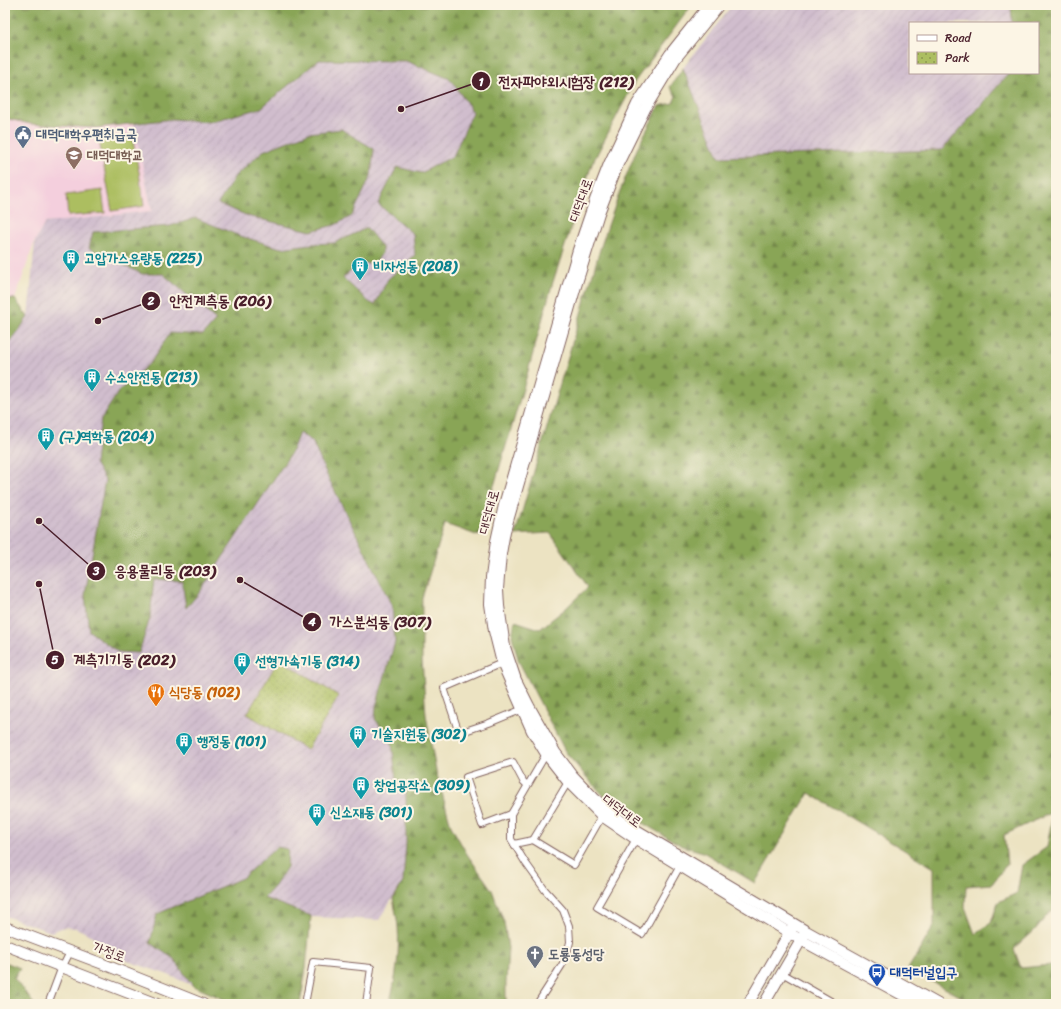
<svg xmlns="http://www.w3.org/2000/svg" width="1061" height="1009" viewBox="0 0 1061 1009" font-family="Sriracha,'Poor Story',sans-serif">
  <defs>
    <pattern id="industrial-furrows" width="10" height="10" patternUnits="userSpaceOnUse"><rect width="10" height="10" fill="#d0bdcd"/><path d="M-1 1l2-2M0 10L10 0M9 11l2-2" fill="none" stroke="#b4a2b0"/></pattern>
    <pattern id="forest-firs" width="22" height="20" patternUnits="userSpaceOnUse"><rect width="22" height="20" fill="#89a557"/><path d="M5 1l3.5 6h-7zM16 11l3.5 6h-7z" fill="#728648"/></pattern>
    <pattern id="park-dots" width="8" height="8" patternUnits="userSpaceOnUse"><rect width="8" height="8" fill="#acbe61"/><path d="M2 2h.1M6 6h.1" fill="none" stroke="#8e9a50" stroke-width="1.8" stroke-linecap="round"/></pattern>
  </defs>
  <rect width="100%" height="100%" fill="#fcf5e5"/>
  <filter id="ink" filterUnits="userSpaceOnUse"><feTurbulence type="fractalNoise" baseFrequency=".025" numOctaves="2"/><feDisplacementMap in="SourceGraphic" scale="8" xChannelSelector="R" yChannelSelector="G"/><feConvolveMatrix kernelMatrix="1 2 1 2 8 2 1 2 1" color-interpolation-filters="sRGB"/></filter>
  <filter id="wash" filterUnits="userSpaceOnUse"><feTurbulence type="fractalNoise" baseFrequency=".012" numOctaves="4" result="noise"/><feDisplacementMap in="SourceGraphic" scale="16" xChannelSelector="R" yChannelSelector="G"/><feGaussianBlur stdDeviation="0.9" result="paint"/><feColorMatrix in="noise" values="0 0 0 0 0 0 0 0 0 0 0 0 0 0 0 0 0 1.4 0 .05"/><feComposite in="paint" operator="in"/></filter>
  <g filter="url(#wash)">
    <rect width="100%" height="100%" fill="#ece3c2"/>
    <polygon fill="#f4cfdd" points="5,118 30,124 95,128 134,124 152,211 45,223 35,241 15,299 5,298"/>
    <g fill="url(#industrial-furrows)">
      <polygon points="732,5 1011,5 1012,23 910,23 910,73 1009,73 942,150 719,157 683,68"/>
      <polygon points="319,60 406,61 450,79 473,112 453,156 421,173 397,167 378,204 413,234 415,256 388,279 375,305 369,302 342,277 361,262 367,228 334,243 311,244 281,248 240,236 196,218 170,226 93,232 142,274 163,274 216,320 203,335 170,333 151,362 119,391 95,463 105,480 85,595 150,618 154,579 182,581 186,608 200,592 291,453 299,432 312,441 327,475 392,606 395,642 376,706 375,719 392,743 396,779 406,792 408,833 403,882 379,920 311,917 306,968 300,1004 235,1004 166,974 101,952 98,943 91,935 76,928 64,927 51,932 5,916 5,350 28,317 35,241 45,223 152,211 134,124 173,119 209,122 261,108"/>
    </g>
    <g fill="#acbe61" stroke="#7b6e46">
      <polygon points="132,135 139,172 144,206 112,211 99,140"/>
      <polygon points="102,190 105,213 68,216 66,195"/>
    </g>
    <g fill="url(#forest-firs)" stroke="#6a6241" fill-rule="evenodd">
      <path d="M5,5H692L635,81L592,164L552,285L523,389L479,536L445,524L422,598V659L426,715L436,771L451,826L467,854L492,890L504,922L508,948L506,983V1004H389C396,980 400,952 398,927C397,918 395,908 393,899L403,882L406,844V792L396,779L392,743L375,719L376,706L395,642L392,606L327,475L312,441L299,433L291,453L200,592L186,608L182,581L154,579L150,618L139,653L118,652L89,631L85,595L105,480L95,463L101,419L119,391L151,362L170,333L203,335L216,320L163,274H142L89,248L93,232L170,226L196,218L240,236L281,248L311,244L334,243L367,228L382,247V253L374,265L361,262L343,278L369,302L375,305L388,279L415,255L413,234L378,204L397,167L421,173L453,156L473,112L450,79L406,61L319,60L261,108L209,122L173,119L95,128L30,124L5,118Z"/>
      <path d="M1011,5H1056V910L1049,913L1034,931L1014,949L1021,968L1051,965L1056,959V1004H975L908,969L934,926V868L809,793L755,883L703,852L682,846L627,814L606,798L589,780L566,753L519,662L512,636L515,621L540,629L565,609L588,587L550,533L515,535L601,246L620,191L637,149L659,106L673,103L676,96L670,87L683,68L719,157L942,150L1009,73H1038V23H1012ZM1053,812L1047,847L1022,865L1017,893L998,902L991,923L975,934L965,907L966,886L992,884L1007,864L1004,835Z"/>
      <polygon points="341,129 374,149 371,176 352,216 335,225 311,231 251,217 218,204 235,176 263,151 309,133"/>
      <polygon points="5,298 15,299 28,317 5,350"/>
      <polygon points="277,847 288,849 287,867 275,886 264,898 311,916 306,968 300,1004 235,1004 193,986 174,959 150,943 157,914 242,878"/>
      <polygon points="5,962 20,968 14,978 34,1004 5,1004"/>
    </g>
    <polygon fill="url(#park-dots)" stroke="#7b6e46" points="279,659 339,696 307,750 247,714"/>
  </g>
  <g filter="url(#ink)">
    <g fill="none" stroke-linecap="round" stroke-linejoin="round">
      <defs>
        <g id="street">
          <polyline points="502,663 444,688 459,733 489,723 523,709"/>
          <polyline points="568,782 533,840 574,865 602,816"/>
          <polyline points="511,814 482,825 466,777 513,762 523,781 527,785"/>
          <polyline points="636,839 597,907 642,934 680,866"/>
          <polyline points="514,844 533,840"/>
          <polyline points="782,973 836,1004"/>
          <polyline points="48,1004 60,972 70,952"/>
          <polyline points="305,1004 313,962 371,968 366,1004"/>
          <polyline points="537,1004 562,965 566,957 570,942 569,926 563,910 545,890 525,862 511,839 511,814 546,754"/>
        </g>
        <g id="primary">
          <polyline points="709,5 670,54 637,104 609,164 595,200 578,250 504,505 496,541 491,577 490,604 494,631 502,663 532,731 546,754 568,782 602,816 636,839 801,940 919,1004"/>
          <polyline points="719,5 676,58 645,109 618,164 599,213 576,286 505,531 501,554 498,589 499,606 505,647 516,680 529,706 555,752 573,776 594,798 623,822 806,931 938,1004"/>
          <polyline points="5,927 103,964 203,1004"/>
          <polyline points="5,945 157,1004"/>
          <polyline points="748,1004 792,928"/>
          <polyline points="764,1004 804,935"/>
        </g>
      </defs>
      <use href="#street" stroke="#836460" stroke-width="8"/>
      <use href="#primary" stroke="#836460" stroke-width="12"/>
      <use href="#street" stroke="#fff" stroke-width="6"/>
      <use href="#primary" stroke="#fff" stroke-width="10"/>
    </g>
  </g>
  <defs>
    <symbol id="civic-pin" viewBox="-11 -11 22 30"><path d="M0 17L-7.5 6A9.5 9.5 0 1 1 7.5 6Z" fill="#5c6f8a" stroke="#fcf5e5"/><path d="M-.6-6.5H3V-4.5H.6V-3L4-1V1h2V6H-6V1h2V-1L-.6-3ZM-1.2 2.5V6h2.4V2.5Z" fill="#fff"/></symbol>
    <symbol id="university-pin" viewBox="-11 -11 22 30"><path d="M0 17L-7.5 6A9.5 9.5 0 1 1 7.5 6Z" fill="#8d6e63" stroke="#fcf5e5"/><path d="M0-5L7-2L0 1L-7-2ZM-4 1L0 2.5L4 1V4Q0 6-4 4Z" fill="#fff"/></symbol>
    <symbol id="building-pin" viewBox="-11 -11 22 30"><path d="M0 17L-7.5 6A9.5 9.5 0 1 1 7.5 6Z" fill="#0f9aa8" stroke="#fcf5e5"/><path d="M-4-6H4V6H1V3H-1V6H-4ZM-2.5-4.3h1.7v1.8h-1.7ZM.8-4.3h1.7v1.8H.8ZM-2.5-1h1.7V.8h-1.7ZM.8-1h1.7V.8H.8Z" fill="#fff"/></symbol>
    <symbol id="restaurant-pin" viewBox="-11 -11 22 30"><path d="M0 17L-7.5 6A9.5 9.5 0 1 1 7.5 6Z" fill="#e8710a" stroke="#fcf5e5"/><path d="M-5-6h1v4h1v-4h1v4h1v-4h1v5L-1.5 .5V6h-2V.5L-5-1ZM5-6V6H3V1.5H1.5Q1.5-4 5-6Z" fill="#fff"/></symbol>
    <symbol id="church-pin" viewBox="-11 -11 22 30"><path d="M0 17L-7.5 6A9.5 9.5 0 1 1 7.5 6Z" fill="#6b7280" stroke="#fcf5e5"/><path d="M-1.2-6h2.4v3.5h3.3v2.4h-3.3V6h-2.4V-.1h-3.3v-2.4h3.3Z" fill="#fff"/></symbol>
    <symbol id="bus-pin" viewBox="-11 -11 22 30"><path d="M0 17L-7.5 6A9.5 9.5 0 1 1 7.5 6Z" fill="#1a4fb4" stroke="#fcf5e5"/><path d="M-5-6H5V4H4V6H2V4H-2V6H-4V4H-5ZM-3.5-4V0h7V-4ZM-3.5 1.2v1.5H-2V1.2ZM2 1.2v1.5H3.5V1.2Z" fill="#fff"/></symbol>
  </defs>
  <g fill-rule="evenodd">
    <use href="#civic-pin" x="13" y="124" width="20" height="27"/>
    <use href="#university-pin" x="64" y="145" width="20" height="27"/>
    <use href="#building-pin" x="61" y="248" width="20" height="27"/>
    <use href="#building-pin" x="350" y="256" width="20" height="27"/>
    <use href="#building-pin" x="82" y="367" width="20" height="27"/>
    <use href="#building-pin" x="36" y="426" width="20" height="27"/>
    <use href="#building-pin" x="232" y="651" width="20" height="27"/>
    <use href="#restaurant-pin" x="146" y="682" width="20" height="27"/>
    <use href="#building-pin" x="348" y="724" width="20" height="27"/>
    <use href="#building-pin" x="174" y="731" width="20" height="27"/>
    <use href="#building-pin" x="351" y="775" width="20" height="27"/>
    <use href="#building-pin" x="307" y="802" width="20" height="27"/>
    <use href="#church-pin" x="525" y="944" width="20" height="27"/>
    <use href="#bus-pin" x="867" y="962" width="20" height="27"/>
  </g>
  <g text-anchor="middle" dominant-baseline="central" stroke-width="4" stroke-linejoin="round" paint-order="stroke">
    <g font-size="14" font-weight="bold" fill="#4e5e75" stroke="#fcf5e5" text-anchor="start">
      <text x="36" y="134">대덕대학우편취급국</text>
    </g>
    <g font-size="14" font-weight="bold" fill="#785e54" stroke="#fcf5e5" text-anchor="start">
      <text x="87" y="155">대덕대학교</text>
    </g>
    <g font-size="14" fill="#4a1f2b" stroke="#fcf5e5">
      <text transform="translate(581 200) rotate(-70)">대덕대로</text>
      <text transform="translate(489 512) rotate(-75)">대덕대로</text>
      <text transform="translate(622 811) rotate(37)">대덕대로</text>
      <text transform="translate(109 952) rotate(21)">가정로</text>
    </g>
    <g font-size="14" font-weight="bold" fill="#0d838f" stroke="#fcf5e5" text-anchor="start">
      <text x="84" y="258">고압가스유량동 (225)</text>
      <text x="373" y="266">비자성동 (208)</text>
      <text x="105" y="377">수소안전동 (213)</text>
      <text x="59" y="436">(구)역학동 (204)</text>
      <text x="255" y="661">선형가속기동 (314)</text>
      <text x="371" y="734">기술지원동 (302)</text>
      <text x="197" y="741">행정동 (101)</text>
      <text x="374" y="785">창업공작소 (309)</text>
      <text x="330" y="812">신소재동 (301)</text>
    </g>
    <g font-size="14" font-weight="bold" fill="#c56008" stroke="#fcf5e5" text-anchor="start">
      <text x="169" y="692">식당동 (102)</text>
    </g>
    <g font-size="14" font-weight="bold" fill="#5b616d" stroke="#fcf5e5" text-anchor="start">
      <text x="548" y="954">도룡동성당</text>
    </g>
    <g font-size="14" font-weight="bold" fill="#164399" stroke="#fcf5e5" text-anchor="start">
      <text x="890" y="972">대덕터널입구</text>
    </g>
  </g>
  <path fill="none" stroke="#4a1f2b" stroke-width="1.5" d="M401 109L481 81M98 321L151 301M39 521L96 571M240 580L312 622M39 584L55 660"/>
  <g fill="#4a1f2b" stroke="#fcf5e5" stroke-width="1.5">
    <circle cx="401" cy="109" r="4"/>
    <circle cx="98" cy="321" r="4"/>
    <circle cx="39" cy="521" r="4"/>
    <circle cx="240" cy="580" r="4"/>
    <circle cx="39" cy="584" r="4"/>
    <circle cx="481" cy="81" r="10"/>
    <circle cx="151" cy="301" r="10"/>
    <circle cx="96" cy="571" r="10"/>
    <circle cx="312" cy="622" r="10"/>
    <circle cx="55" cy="660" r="10"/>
  </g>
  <g font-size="12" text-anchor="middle" font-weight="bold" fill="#fff">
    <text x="481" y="86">1</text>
    <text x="151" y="305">2</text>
    <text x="96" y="575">3</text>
    <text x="312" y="626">4</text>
    <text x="55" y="664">5</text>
  </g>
  <g font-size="15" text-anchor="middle" font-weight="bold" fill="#4a1f2b" stroke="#fcf5e5" stroke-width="4" stroke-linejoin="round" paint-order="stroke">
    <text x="566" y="87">전자파야외시험장 (212)</text>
    <text x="220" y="306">안전계측동 (206)</text>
    <text x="165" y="576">응용물리동 (203)</text>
    <text x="380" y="627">가스분석동 (307)</text>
    <text x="124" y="665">계측기기동 (202)</text>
  </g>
  <rect width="1061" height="1009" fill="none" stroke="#fcf5e5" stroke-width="20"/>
  <rect x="909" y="22" width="130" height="52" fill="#fcf5e5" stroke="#b59f9b"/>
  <rect x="917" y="35" width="20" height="6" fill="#ffffff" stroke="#b59f9b"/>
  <text x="945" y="42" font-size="12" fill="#4a1f2b">Road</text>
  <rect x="917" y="52" width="20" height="12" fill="url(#park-dots)" stroke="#b59f9b"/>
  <text x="945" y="62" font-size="12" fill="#4a1f2b">Park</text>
</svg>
